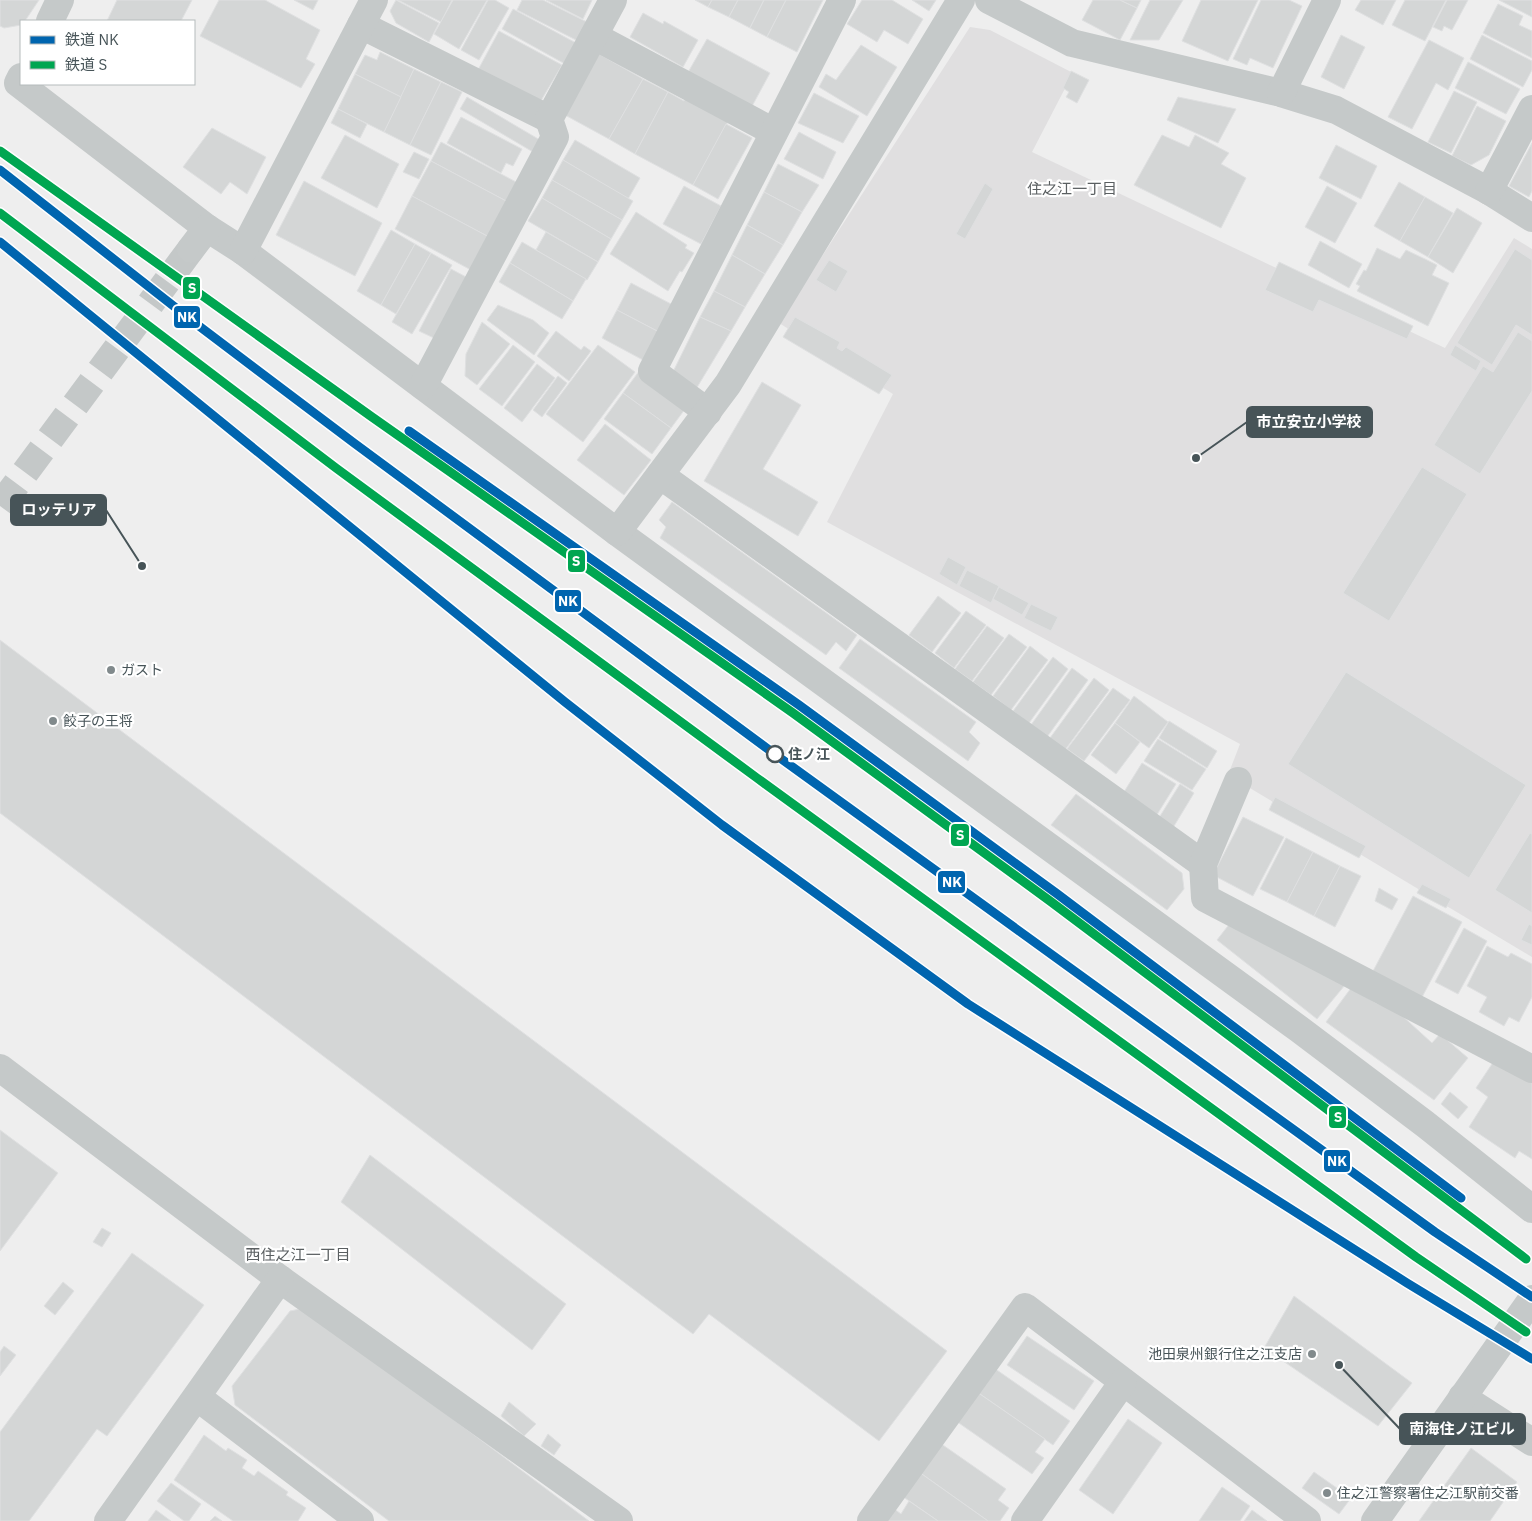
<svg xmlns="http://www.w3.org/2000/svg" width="1532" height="1521" viewBox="0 0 1532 1521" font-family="'IBM Plex Sans','Noto Sans JP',sans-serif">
  <rect width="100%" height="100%" fill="#eee"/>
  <polygon fill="#e0dfe0" points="970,27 990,30 1073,73 1032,152 1445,348 1514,238 1532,249 1532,957 1228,775 1240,744 827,522 893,394 779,323"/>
  <g fill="#d4d6d6" stroke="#dfe0e1">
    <polygon points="0,0 39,0 25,21 21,21 21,25 4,28 0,26"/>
    <polygon points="117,0 192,0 181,21 107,21"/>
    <polygon points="219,0 265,0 320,30 306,59 315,64 301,88 200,36"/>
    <polygon points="294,0 318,0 313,10"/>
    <polygon points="396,0 439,23 429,42 396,23 390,11"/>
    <polygon points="398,0 452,0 441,22"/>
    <polygon points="453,0 487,0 459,49 434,34"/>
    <polygon points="488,0 495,0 509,8 479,60 461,50"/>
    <polygon points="522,0 543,0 587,22 578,41 517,10"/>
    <polygon points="546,0 592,0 583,19"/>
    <polygon points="695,0 712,0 708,7"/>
    <polygon points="712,0 738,0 729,17 708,7"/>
    <polygon points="738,0 764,0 750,28 729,17"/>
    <polygon points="764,0 786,0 767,37 750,28"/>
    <polygon points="786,0 823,0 797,52 767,37"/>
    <polygon points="862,0 892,0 923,19 908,44 884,30 877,42 847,24"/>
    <polygon points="912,0 936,0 929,11"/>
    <polygon points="1093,0 1120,0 1137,8 1120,40 1082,20"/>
    <polygon points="1120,0 1141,0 1137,8"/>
    <polygon points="1150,0 1183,0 1159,40 1130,40"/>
    <polygon points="1201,0 1258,0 1228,61 1182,41"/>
    <polygon points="1261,0 1289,0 1302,6 1273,68 1250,58 1247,65 1233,59"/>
    <polygon points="1361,0 1396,0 1383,25 1355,10"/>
    <polygon points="1405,0 1446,0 1425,41 1392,25"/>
    <polygon points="1447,0 1468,0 1452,30 1444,26 1442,31 1433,27"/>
    <polygon points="1499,0 1532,0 1532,17"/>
    <polygon points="1498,4 1523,16 1519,25 1532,31 1532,58 1483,33"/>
    <polygon points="513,9 576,43 565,64 502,29"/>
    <polygon points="643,13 663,24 664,21 698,40 683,67 630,37"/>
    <polygon points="499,31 562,65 539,104 478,70"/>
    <polygon points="1341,35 1365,47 1344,89 1321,77"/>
    <polygon points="1482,35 1532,61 1532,70 1523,87 1470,59"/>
    <polygon points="707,39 770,73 750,110 686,76"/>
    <polygon points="1429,40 1464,58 1448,90 1436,83 1412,129 1388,117"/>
    <polygon points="861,45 897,67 867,116 819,87 826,74 836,80"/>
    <polygon points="380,52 414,69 401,97 355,74 365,55 377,60"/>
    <polygon points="599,54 643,79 609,139 565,115"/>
    <polygon points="1468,62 1520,89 1506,114 1455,88"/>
    <polygon points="414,69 441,82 410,145 384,132"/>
    <polygon points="1071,71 1089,80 1077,103 1066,97 1069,92 1063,88"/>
    <polygon points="355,74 401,97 384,132 338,109"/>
    <polygon points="643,79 668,92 635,154 609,139"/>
    <polygon points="441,82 462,92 431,155 410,145"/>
    <polygon points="1454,91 1477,102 1451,153 1428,142"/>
    <polygon points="668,92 684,101 688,93 731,116 693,185 635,154"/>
    <polygon points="814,93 859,116 843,143 798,123"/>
    <polygon points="467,97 540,140 533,152 460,109"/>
    <polygon points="1178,97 1236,109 1218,143 1167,120"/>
    <polygon points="1477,106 1506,121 1489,155 1471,165 1452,156"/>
    <polygon points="338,109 367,124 360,138 331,123"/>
    <polygon points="461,117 522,149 513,166 506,163 501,173 447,143"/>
    <polygon points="726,124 752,138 718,199 693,185"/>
    <polygon points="212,128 266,157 247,194 230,182 221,194 183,167"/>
    <polygon points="799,132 836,152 823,179 784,159"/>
    <polygon points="345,135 399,164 377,208 321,178"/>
    <polygon points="1162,135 1189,147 1195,135 1229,153 1221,164 1246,178 1221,228 1134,185"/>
    <polygon points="575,140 640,178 628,199 563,160"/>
    <polygon points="441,142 518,183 508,202 431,161"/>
    <polygon points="1532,143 1532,191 1529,197 1509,186"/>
    <polygon points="1336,145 1377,166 1361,199 1319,178"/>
    <polygon points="414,152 429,159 419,179 403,172"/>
    <polygon points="563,160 633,201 622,220 552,180"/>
    <polygon points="431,161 508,202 489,237 412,196"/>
    <polygon points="778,164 819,185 802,212 764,192"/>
    <polygon points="552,180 622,220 611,239 542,198"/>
    <polygon points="304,181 382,223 355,276 276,235"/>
    <polygon points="1399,182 1425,197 1400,241 1374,226"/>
    <polygon points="985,183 993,189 965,239 956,234"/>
    <polygon points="684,186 721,206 701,244 663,224"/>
    <polygon points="1327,186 1357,203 1335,243 1305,227"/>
    <polygon points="764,192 802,212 783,245 747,225"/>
    <polygon points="412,196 489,237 471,270 395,229"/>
    <polygon points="1425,197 1453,213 1428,257 1400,241"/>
    <polygon points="542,198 611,239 598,262 528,221"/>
    <polygon points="1457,208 1482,223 1453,273 1428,257"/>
    <polygon points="636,212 687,245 685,248 694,253 682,272 680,271 668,291 610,254"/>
    <polygon points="747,225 783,245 765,274 732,255"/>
    <polygon points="391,230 415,244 381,305 357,291"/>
    <polygon points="546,232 598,262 587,280 536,250"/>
    <polygon points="1320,241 1362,264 1349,288 1308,265"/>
    <polygon points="522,242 586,279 573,301 510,263"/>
    <polygon points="415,244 431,253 396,314 381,305"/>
    <polygon points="1377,248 1400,259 1406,250 1425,259 1437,265 1432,275 1449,283 1428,326 1357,291 1360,286 1356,284 1364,270 1366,271"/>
    <polygon points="1515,249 1532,260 1532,335 1516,325 1492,365 1457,343"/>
    <polygon points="431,253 452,265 412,334 392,322"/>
    <polygon points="732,255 765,274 745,307 714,291"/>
    <polygon points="829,260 848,271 836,292 816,280"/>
    <polygon points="1279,262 1413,326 1407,339 1319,300 1313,312 1265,290"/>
    <polygon points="510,263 573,301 562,319 499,282"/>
    <polygon points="451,269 468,278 436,339 419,331"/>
    <polygon points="631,283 673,305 659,332 617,310"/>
    <polygon points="714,291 745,307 731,331 700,317"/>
    <polygon points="498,305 533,320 549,333 534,355 487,320"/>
    <polygon points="617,310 659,332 643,360 602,338"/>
    <polygon points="700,317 731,331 693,394 668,382"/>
    <polygon points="795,317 840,342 837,348 842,351 846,347 892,375 879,394 783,337"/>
    <polygon points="482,322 510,344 477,385 465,376 466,354"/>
    <polygon points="556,331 581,350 584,346 591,351 569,381 537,356"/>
    <polygon points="1518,332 1532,341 1532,391 1480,474 1434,445 1483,366 1493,372"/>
    <polygon points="513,345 535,362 502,406 479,389"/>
    <polygon points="598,345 635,372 583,442 546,414"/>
    <polygon points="1455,345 1481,361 1476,371 1450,355"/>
    <polygon points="537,364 555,378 522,422 504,408"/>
    <polygon points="640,370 688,405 671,428 623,393"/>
    <polygon points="558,376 567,383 542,417 533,410"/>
    <polygon points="762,382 801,405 763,469 818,502 798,536 704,481"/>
    <polygon points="623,393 671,428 652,454 604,419"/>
    <polygon points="605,424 651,460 624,495 577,460"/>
    <polygon points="1422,467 1467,494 1389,621 1343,593"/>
    <polygon points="672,502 857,635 846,651 836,642 826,655 660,538 666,527 659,520"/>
    <polygon points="948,557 966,567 957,585 939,574"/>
    <polygon points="967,570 999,586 991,603 959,586"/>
    <polygon points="999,587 1029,603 1022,615 993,599"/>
    <polygon points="938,596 961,613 932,652 909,635"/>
    <polygon points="1031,604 1058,617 1051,631 1024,618"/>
    <polygon points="966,611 986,625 954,668 935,653"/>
    <polygon points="987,626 1004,638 972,681 955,669"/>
    <polygon points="1009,634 1027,647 991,695 973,682"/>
    <polygon points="860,639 976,722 969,732 980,743 968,761 839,668"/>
    <polygon points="0,640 947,1351 879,1441 709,1314 693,1334 0,813"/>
    <polygon points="1030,646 1048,660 1011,710 993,696"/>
    <polygon points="1053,657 1068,669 1029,723 1013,711"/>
    <polygon points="1072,668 1088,680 1047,737 1031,725"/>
    <polygon points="1346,672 1526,785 1469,878 1288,764"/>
    <polygon points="1094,678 1109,690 1065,750 1050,738"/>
    <polygon points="1113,688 1130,700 1084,761 1067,749"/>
    <polygon points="1134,696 1168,722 1149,748 1115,723"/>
    <polygon points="1169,721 1217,751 1207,768 1159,738"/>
    <polygon points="1115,723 1140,742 1116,774 1091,755"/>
    <polygon points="1158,739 1206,769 1192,790 1144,761"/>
    <polygon points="1142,763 1176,784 1153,821 1119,800"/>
    <polygon points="1180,784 1194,793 1171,831 1157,821"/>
    <polygon points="1076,794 1182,873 1184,889 1167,910 1051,825"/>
    <polygon points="1275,797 1366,846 1359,858 1269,810"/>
    <polygon points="1243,817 1284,837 1253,896 1213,875"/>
    <polygon points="1530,833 1532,834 1532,913 1495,890"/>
    <polygon points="1286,838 1313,852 1287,902 1260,889"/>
    <polygon points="1313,852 1340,866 1314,916 1287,902"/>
    <polygon points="1340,866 1361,876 1335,927 1314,916"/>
    <polygon points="1422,884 1451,899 1446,908 1417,893"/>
    <polygon points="1379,888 1398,899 1392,910 1375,901"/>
    <polygon points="1413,896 1462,922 1421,999 1372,973"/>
    <polygon points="1231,922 1345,985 1317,1019 1217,940"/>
    <polygon points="1529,924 1532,926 1532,945 1521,940"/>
    <polygon points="1464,928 1487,941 1458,994 1435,982"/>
    <polygon points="1487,946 1508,957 1511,953 1532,964 1532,997 1519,1022 1509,1017 1504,1026 1479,1012 1487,997 1467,986"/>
    <polygon points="1351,988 1376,1003 1398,1012 1432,1043 1440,1034 1468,1058 1434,1100 1326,1022"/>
    <polygon points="1494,1061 1532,1082 1532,1159 1519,1151 1515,1158 1469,1127 1488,1097 1476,1088"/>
    <polygon points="1450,1092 1468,1107 1458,1119 1441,1104"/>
    <polygon points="0,1130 58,1173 0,1251"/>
    <polygon points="370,1155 566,1304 532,1350 341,1202"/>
    <polygon points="102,1228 111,1233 102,1247 93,1242"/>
    <polygon points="132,1253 204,1305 107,1436 97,1429 29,1521 0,1521 0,1432"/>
    <polygon points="63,1282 74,1291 55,1315 44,1306"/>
    <polygon points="1294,1296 1412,1383 1378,1426 1264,1348"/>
    <polygon points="305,1308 589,1521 389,1521 235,1405 232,1386 290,1311"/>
    <polygon points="1027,1336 1094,1381 1074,1410 1007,1365"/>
    <polygon points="4,1346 16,1355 0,1376 0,1352"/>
    <polygon points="994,1368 1070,1421 1053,1445 977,1392"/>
    <polygon points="977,1392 1045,1439 1035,1452 1044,1458 1032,1474 956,1421"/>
    <polygon points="509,1402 536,1424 524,1436 501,1416"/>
    <polygon points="1128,1419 1162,1443 1113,1514 1079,1490"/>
    <polygon points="548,1434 561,1445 554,1455 541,1446"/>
    <polygon points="204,1435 226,1451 228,1448 247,1460 242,1468 254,1476 258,1471 288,1492 286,1495 306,1508 298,1521 233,1521 174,1480"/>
    <polygon points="940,1443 1006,1489 998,1500 1009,1508 1000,1521 988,1521 919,1472"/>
    <polygon points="1471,1448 1517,1482 1490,1521 1419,1521"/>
    <polygon points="919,1472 988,1521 938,1521 902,1496"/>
    <polygon points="1314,1472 1351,1498 1339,1514 1302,1488"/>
    <polygon points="171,1483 201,1504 189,1521 184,1521 157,1501"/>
    <polygon points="1222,1487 1250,1506 1240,1521 1199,1521"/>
    <polygon points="909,1501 938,1521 885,1521 893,1508 901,1514"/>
    <polygon points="156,1510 171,1521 148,1521"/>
    <polygon points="1252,1510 1267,1521 1244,1521"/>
    <polygon points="215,1516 222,1521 210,1521"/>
  </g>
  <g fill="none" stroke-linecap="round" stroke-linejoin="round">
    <polyline stroke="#c4c8c8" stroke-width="28" stroke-dasharray="28 14" stroke-linecap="butt" points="0,506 191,249"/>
    <g stroke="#c5c9c9" stroke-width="28">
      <polyline points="989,0 1072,43 1281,93 1336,110 1489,191 1532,218"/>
      <polyline points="50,21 60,0"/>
      <polyline points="361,25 549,119"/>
      <polyline points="594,36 774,132"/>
      <polyline points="21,77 18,83 207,228 243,251 617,532 1299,1029 1425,1124 1532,1209"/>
      <polyline points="1281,93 1327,0"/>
      <polyline points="1489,191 1532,109"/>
      <polyline points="191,249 207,228"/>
      <polyline points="243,251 374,0"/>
      <polyline points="423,386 555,137 549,119 613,0"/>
      <polyline points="708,412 652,371 842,0"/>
      <polyline points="660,475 1203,864"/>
      <polyline points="617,532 728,384 961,0"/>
      <polyline points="1238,781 1203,864 1205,898 1532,1069"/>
      <polyline points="0,1068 280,1279 619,1521"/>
      <polyline points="197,1397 360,1521"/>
      <polyline points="1462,1397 1532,1442"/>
      <polyline points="108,1521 280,1279"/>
      <polyline points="871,1521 1025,1307 1307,1521"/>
      <polyline points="1025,1521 1123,1382"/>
      <polyline points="1375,1521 1532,1299"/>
    </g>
    <defs>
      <g id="rail-1">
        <polyline points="0,170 199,326 354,443 776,755 1435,1232 1532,1297"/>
        <polyline points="0,242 565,702 722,825 968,1004 1407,1283 1532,1359"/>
        <polyline points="409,431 799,705 1056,893 1461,1198"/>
      </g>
      <g id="rail-2">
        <polyline points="0,151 372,417 793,713 1050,901 1526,1259"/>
        <polyline points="0,213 336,468 757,778 1416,1257 1526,1332"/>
      </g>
    </defs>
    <use href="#rail-1" stroke="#fff" stroke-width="12"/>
    <use href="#rail-2" stroke="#fff" stroke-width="12"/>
    <use href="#rail-1" stroke="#0065af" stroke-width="9"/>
    <use href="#rail-2" stroke="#00a651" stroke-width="9"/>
  </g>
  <g fill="#818a8c" stroke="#fff" stroke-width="2">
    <circle cx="111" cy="670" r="5"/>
    <circle cx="53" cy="721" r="5"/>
    <circle cx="1312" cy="1354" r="5"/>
    <circle cx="1327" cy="1493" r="5"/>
  </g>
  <circle fill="#fff" stroke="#475458" stroke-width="2.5" cx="775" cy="754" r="8"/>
  <g text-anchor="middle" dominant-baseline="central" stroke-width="4.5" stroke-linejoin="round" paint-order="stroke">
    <g font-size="14" fill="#475458" stroke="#fff" text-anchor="start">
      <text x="121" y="670">ガスト</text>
      <text x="63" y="721">餃子の王将</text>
      <text x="1302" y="1354" text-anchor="end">池田泉州銀行住之江支店</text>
      <text x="1337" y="1493">住之江警察署住之江駅前交番</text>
    </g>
    <g font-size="14" font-weight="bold" fill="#475458" stroke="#fff" text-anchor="start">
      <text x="788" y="754">住ノ江</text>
    </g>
    <g font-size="15" fill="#5a5f61" stroke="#fff">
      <text x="1072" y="188">住之江一丁目</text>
      <text x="298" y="1254">西住之江一丁目</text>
    </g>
  </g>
  <path fill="none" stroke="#475458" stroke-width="2" d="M1196 458L1247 422M142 566L106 510M1339 1365L1400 1429"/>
  <g fill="#475458" stroke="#fff" stroke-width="2">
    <circle cx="1196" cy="458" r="5"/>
    <circle cx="142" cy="566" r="5"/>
    <circle cx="1339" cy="1365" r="5"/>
  </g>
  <g fill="#475458" stroke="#475458" stroke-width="2">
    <rect x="1247" y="407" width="125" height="30" rx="5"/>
    <rect x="11" y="495" width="95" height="30" rx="5"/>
    <rect x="1400" y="1414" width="125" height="30" rx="5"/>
  </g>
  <g font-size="15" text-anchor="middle" font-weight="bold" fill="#fff">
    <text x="1309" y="427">市立安立小学校</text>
    <text x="59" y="515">ロッテリア</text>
    <text x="1462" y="1434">南海住ノ江ビル</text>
  </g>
  <g stroke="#fff" stroke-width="2">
    <rect x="182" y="276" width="19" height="24" rx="5" fill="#00a651"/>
    <rect x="173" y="305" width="28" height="24" rx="5" fill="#0065af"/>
    <rect x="567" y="549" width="19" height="24" rx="5" fill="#00a651"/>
    <rect x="554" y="589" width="28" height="24" rx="5" fill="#0065af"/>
    <rect x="950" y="823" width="20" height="24" rx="5" fill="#00a651"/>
    <rect x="937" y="870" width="29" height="24" rx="5" fill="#0065af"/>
    <rect x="1328" y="1105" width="19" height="24" rx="5" fill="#00a651"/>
    <rect x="1323" y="1149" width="28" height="24" rx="5" fill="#0065af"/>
  </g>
  <g font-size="14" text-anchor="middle" font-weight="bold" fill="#fff">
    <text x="192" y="293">S</text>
    <text x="187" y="322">NK</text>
    <text x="576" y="566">S</text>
    <text x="568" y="606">NK</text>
    <text x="960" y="840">S</text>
    <text x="952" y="887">NK</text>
    <text x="1338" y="1122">S</text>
    <text x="1337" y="1166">NK</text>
  </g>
  <rect x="20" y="20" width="175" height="65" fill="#ffffff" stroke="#b5bbbc"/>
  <rect x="30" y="36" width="25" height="8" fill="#0065af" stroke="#b5bbbc"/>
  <text x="65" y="45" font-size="15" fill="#475458">鉄道 NK</text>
  <rect x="30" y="61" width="25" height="8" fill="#00a651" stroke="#b5bbbc"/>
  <text x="65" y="70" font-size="15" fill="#475458">鉄道 S</text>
</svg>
